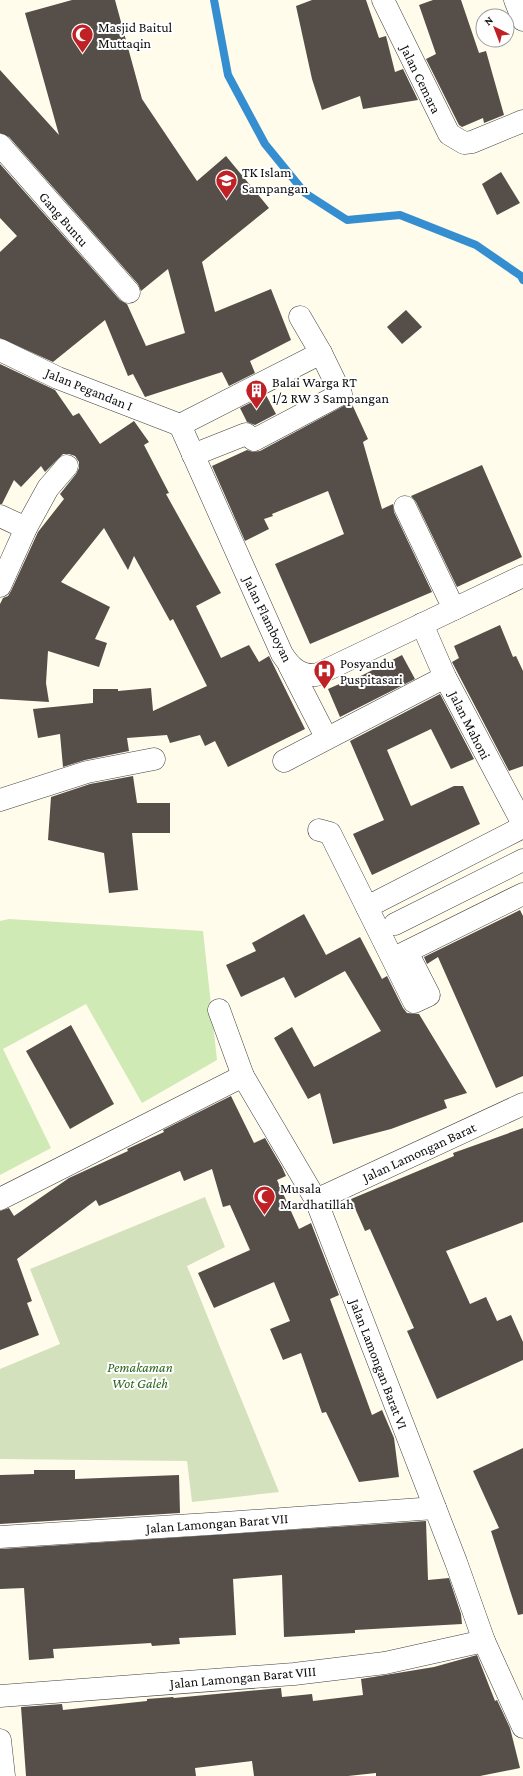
<svg xmlns="http://www.w3.org/2000/svg" width="523" height="1776" viewBox="0 0 523 1776" font-family="'Crimson Pro',serif">
  <rect width="100%" height="100%" fill="#fffcec"/>
  <polygon fill="#cfeab5" points="9,919 203,931 217,1060 142,1103 86,1004 3,1049 51,1148 0,1175 0,921"/>
  <polygon fill="#d4e1bd" points="205,1197 225,1247 187,1266 279,1492 192,1502 187,1461 0,1459 0,1369 60,1344 30,1269"/>
  <g fill="none" stroke-linecap="round" stroke-linejoin="round">
    <polyline stroke="#358ed0" stroke-width="8" points="214,0 228,75 265,144 305,193 347,220 400,215 476,245 521,276 523,280"/>
  </g>
  <g fill="#554e49">
    <polygon points="72,0 115,0 142,99 197,181 226,156 269,208 202,262 215,312 271,289 291,340 250,361 255,373 229,386 222,372 145,397 133,374 128,376 105,320 53,362 0,338 0,252 17,236 0,218 0,164 120,300 127,304 146,346 185,333 168,269 141,291 138,284 9,137 0,133 0,70 59,135 25,13"/>
    <polygon points="312,0 366,0 379,38 386,36 395,72 403,69 418,100 363,109 360,96 322,110 312,79 296,6"/>
    <polygon points="433,0 461,0 479,53 486,51 504,115 484,123 483,118 462,127 459,125 426,59 436,54 419,5"/>
    <polygon points="501,172 520,203 497,215 482,184"/>
    <polygon points="406,310 422,327 402,344 387,327"/>
    <polygon points="0,364 55,390 73,416 79,413 100,444 134,421 149,442 144,445 169,493 166,494 221,593 196,606 221,658 249,645 259,662 269,656 305,729 228,767 215,741 205,746 200,735 170,743 167,735 127,738 129,751 85,760 63,767 60,734 38,738 33,709 93,703 93,689 118,689 118,691 151,688 153,711 207,686 173,619 170,621 134,556 128,570 104,528 61,582 110,607 95,639 107,643 99,667 48,651 46,683 49,702 0,699 0,604 3,598 8,596 11,591 38,532 64,499 60,494 76,474 79,468 79,462 75,456 69,454 63,454 45,472 41,466 21,487 14,480 2,504 0,504"/>
    <polygon points="266,395 276,414 255,425 247,422 240,408"/>
    <polygon points="351,402 368,439 363,442 382,509 393,504 394,512 432,592 310,644 275,564 344,534 328,491 272,514 273,516 264,519 269,529 245,541 212,466 247,450 253,452 260,451"/>
    <polygon points="482,465 522,557 457,587 416,502 411,496"/>
    <polygon points="500,625 513,657 516,656 523,671 523,766 509,771 452,662 459,658 454,646"/>
    <polygon points="402,655 415,679 340,717 328,689 355,677 355,679"/>
    <polygon points="440,694 474,759 451,769 431,729 387,750 411,806 454,786 463,786 480,824 372,875 353,834 384,820 350,741"/>
    <polygon points="133,776 137,803 170,803 170,833 132,833 138,890 109,893 104,853 48,840 51,797 90,784"/>
    <polygon points="520,910 523,916 523,1076 496,1088 438,957 427,964 424,957"/>
    <polygon points="304,914 326,955 360,937 382,979 387,976 403,1008 407,1013 419,1014 467,1093 444,1100 447,1108 391,1129 333,1144 320,1093 308,1099 274,1038 292,1027 314,1067 381,1031 345,971 295,998 284,977 241,997 226,965 256,951 252,943"/>
    <polygon points="71,1025 114,1104 70,1129 26,1051"/>
    <polygon points="231,1096 254,1143 265,1138 282,1167 286,1176 277,1180 299,1229 311,1223 339,1295 330,1299 372,1415 382,1410 394,1438 399,1477 359,1482 326,1412 322,1413 301,1353 283,1360 270,1329 290,1321 274,1282 214,1308 198,1273 250,1250 230,1205 223,1207 212,1169 184,1181 180,1171 99,1206 96,1200 17,1259 32,1301 27,1303 39,1335 0,1350 0,1211 9,1208 14,1216 69,1178 128,1151 127,1149 164,1132 163,1130"/>
    <polygon points="523,1128 523,1222 446,1251 470,1304 486,1297 497,1321 511,1315 523,1342 523,1360 437,1399 407,1331 414,1328 370,1229 365,1231 351,1199 454,1156 453,1153"/>
    <polygon points="523,1448 523,1614 518,1615 491,1531 499,1528 473,1471"/>
    <polygon points="34,1470 75,1470 75,1479 179,1475 180,1513 0,1524 0,1475 34,1474"/>
    <polygon points="426,1521 428,1580 449,1578 461,1614 462,1624 355,1630 355,1633 284,1637 282,1575 233,1579 236,1635 179,1638 180,1644 152,1646 151,1643 53,1649 54,1658 29,1660 24,1588 0,1589 0,1549"/>
    <polygon points="477,1655 495,1701 497,1700 510,1728 520,1768 480,1776 376,1776 376,1773 348,1776 254,1776 252,1761 195,1768 196,1776 26,1776 21,1707 62,1704 63,1710 147,1701 147,1699 173,1697 174,1698 281,1688 282,1697 312,1694 313,1701 363,1695 361,1679 434,1667"/>
  </g>
  <g fill="none" stroke-linecap="round" stroke-linejoin="round">
    <defs>
      <g id="street">
        <polyline points="383,0 449,134 464,143 472,142 523,121"/>
        <polyline points="515,0 523,20"/>
        <polyline points="0,145 129,292"/>
        <polyline points="0,350 58,378 180,425"/>
        <path d="M180,425L282,654C291,668 300,676 316,675L523,576"/>
        <polyline points="180,425 321,353"/>
        <polyline points="193,455 246,434 254,440 341,394 321,353 300,317"/>
        <polyline points="405,507 454,609"/>
        <polyline points="0,516 26,528"/>
        <polyline points="0,586 26,528 48,488 67,466"/>
        <polyline points="422,624 445,677 523,824"/>
        <polyline points="289,665 326,737"/>
        <polyline points="284,761 445,677"/>
        <polyline points="0,800 87,772 154,759"/>
        <polyline points="319,830 330,833 414,1002 429,995 407,952"/>
        <polyline points="367,907 523,827"/>
        <polyline points="395,924 523,860"/>
        <polyline points="394,958 523,894"/>
        <polyline points="219,1010 243,1076 316,1200 456,1562 484,1641 523,1727"/>
        <polyline points="0,1199 243,1076"/>
        <polyline points="316,1200 523,1104"/>
        <polyline points="0,1537 225,1523 435,1508"/>
        <polyline points="0,1696 294,1674 385,1663 484,1641"/>
        <polyline points="0,1740 4,1776"/>
      </g>
    </defs>
    <use href="#street" stroke="#404040" stroke-width="23"/>
    <use href="#street" stroke="#fff" stroke-width="22"/>
  </g>
  <defs>
    <symbol id="mosque-pin" viewBox="-11 -11 22 30"><path d="M0 17L-7.5 6A9.5 9.5 0 1 1 7.5 6Z" fill="#c02125" stroke="#fff"/><path d="M3.5-4.9A6 6 0 1 0 3.5 4.9A5 5 0 1 1 3.5-4.9Z" fill="#fff"/></symbol>
    <symbol id="school-pin" viewBox="-11 -11 22 30"><path d="M0 17L-7.5 6A9.5 9.5 0 1 1 7.5 6Z" fill="#c02125" stroke="#fff"/><path d="M0-5L7-2L0 1L-7-2ZM-4 1L0 2.5L4 1V4Q0 6-4 4Z" fill="#fff"/></symbol>
    <symbol id="building-pin" viewBox="-11 -11 22 30"><path d="M0 17L-7.5 6A9.5 9.5 0 1 1 7.5 6Z" fill="#c02125" stroke="#fff"/><path d="M-4-6H4V6H1V3H-1V6H-4ZM-2.5-4.3h1.7v1.8h-1.7ZM.8-4.3h1.7v1.8H.8ZM-2.5-1h1.7V.8h-1.7ZM.8-1h1.7V.8H.8Z" fill="#fff"/></symbol>
    <symbol id="hospital-pin" viewBox="-11 -11 22 30"><path d="M0 17L-7.5 6A9.5 9.5 0 1 1 7.5 6Z" fill="#c02125" stroke="#fff"/><path d="M-5-5h3v3.5h4V-5h3V5h-3V1.5h-4V5h-3Z" fill="#fff"/></symbol>
  </defs>
  <g fill-rule="evenodd">
    <use href="#mosque-pin" x="70" y="22" width="25" height="34"/>
    <use href="#school-pin" x="214" y="168" width="25" height="34"/>
    <use href="#building-pin" x="244" y="378" width="25" height="34"/>
    <use href="#hospital-pin" x="312" y="658" width="25" height="34"/>
    <use href="#mosque-pin" x="252" y="1184" width="25" height="34"/>
  </g>
  <g text-anchor="middle" dominant-baseline="central" stroke-width="4" stroke-linejoin="round" paint-order="stroke">
    <g font-size="14" fill="#0d0d0d" stroke="#fff" text-anchor="start">
      <text x="98" y="27">Masjid Baitul<tspan x="98" dy="16">Muttaqin</tspan></text>
      <text x="242" y="172">TK Islam<tspan x="242" dy="16">Sampangan</tspan></text>
      <text x="272" y="382">Balai Warga RT<tspan x="272" dy="16">1/2 RW 3 Sampangan</tspan></text>
      <text x="340" y="663">Posyandu<tspan x="340" dy="16">Puspitasari</tspan></text>
      <text x="280" y="1188">Musala<tspan x="280" dy="16">Mardhatillah</tspan></text>
    </g>
    <g font-size="14" fill="#0d0d0d" stroke="#fff">
      <text transform="translate(421 79) rotate(64)">Jalan Cemara</text>
      <text transform="translate(64 219) rotate(49)">Gang Buntu</text>
      <text transform="translate(89 389) rotate(22)">Jalan Pegandan I</text>
      <text transform="translate(268 619) rotate(64)">Jalan Flamboyan</text>
      <text transform="translate(470 725) rotate(63)">Jalan Mahoni</text>
      <text transform="translate(419 1152) rotate(-25)">Jalan Lamongan Barat</text>
      <text transform="translate(379 1364) rotate(69)">Jalan Lamongan Barat VI</text>
      <text transform="translate(217 1523) rotate(-4)">Jalan Lamongan Barat VII</text>
      <text transform="translate(243 1677) rotate(-5)">Jalan Lamongan Barat VIII</text>
    </g>
    <g font-size="14" font-style="italic" fill="#29661c" stroke="#fff">
      <text x="140" y="1367">Pemakaman<tspan x="140" dy="16">Wot Galeh</tspan></text>
    </g>
  </g>
  <g transform="translate(495 28) rotate(318)"><circle r="19" fill="#ffffff" stroke="#9e9e9e"/>
  <path d="M0-3L7 15L0 10L-7 15Z" fill="#c02125"/>
  <text y="-6" font-size="11" font-weight="bold" text-anchor="middle" fill="#0d0d0d">N</text>
  </g>
</svg>
